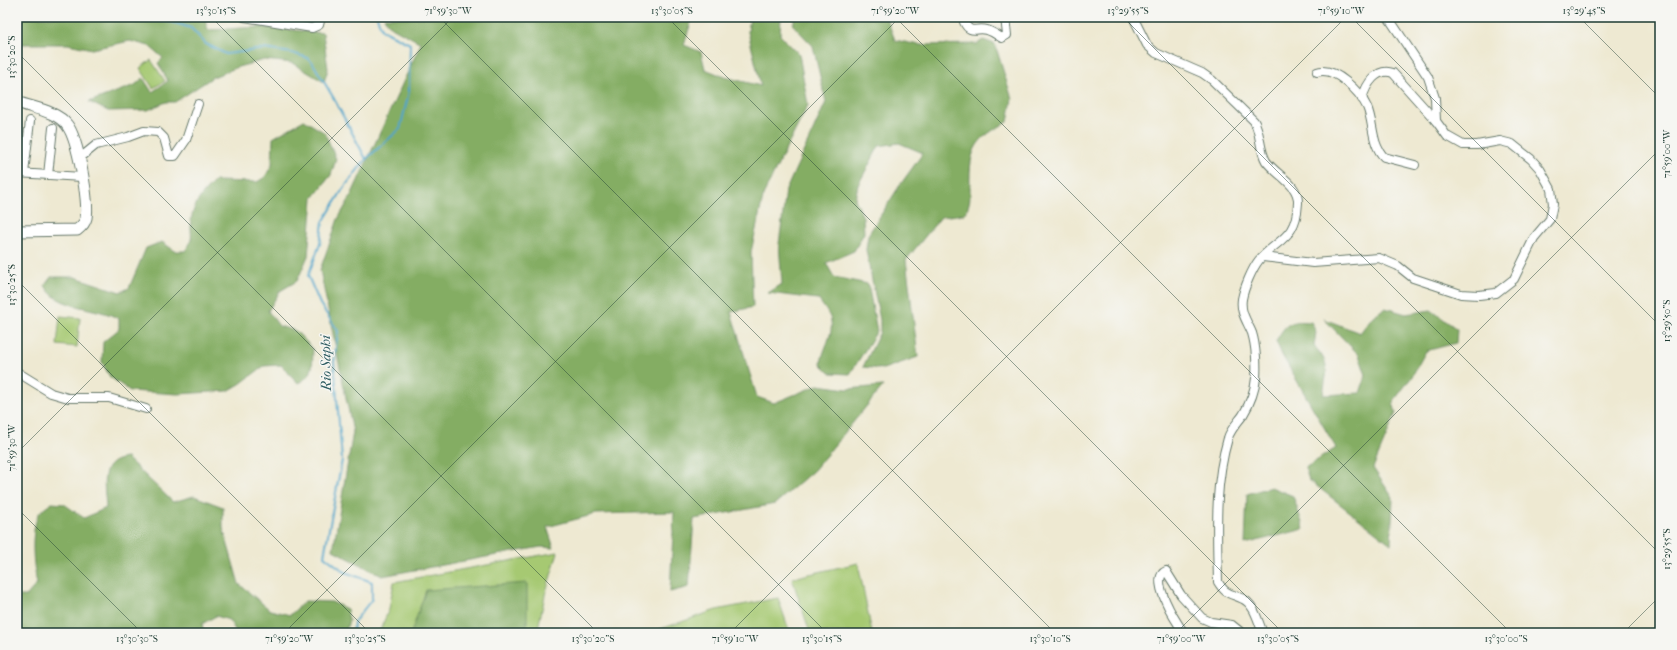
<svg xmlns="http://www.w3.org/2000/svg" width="1677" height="650" viewBox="0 0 1677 650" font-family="'IM FELL French Canon',serif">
  <rect width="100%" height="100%" fill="#f6f6f2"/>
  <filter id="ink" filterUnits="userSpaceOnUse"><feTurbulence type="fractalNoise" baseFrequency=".025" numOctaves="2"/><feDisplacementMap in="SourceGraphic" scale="8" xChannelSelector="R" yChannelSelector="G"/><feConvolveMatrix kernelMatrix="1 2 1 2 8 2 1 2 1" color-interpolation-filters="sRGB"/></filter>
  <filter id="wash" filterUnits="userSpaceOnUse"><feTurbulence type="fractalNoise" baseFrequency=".012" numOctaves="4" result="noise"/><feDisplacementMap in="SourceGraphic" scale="16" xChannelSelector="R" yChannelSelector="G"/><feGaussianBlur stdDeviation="0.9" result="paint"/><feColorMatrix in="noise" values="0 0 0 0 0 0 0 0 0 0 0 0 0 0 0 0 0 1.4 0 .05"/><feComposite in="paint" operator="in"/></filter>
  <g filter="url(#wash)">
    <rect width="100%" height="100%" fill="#eee9d2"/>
    <g fill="#a6c972" stroke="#628353">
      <polygon points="151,60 165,81 153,88 140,68"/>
      <polygon points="60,316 80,318 77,347 57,345"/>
      <polygon points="558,552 545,595 537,633 379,633 389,609 394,582"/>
      <polygon points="858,563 872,633 810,633 792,578"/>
      <polygon points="778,598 790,633 649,633 716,610"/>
    </g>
    <g fill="#84ad64" stroke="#52754c">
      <polygon points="17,17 204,17 208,30 261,27 323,33 328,69 324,82 292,63 264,60 238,67 213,77 175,102 166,102 148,110 108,111 89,102 135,85 143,78 152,92 168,81 158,63 163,58 149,46 130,41 92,49 68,44 17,44"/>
      <polygon points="384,17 677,17 677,20 692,19 684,45 701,52 705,69 725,77 761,86 748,32 750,17 781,17 780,35 799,54 808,105 764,193 751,252 753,307 731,312 757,397 774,403 818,385 847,389 883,386 814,470 775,504 694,519 689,587 670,592 674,512 596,514 547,527 554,548 541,547 382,576 333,550 353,432 320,270 338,219 350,198 421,43 388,25"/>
      <path d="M795,17H886L895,40L919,45L977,44L983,40L995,44L1012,99L1008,122C976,138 969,148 970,185C970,197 971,204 964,214L941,217L906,260L918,357L883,369L863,367L880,332V320L866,250L868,235L900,185L923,153L899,143L879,146L858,185L855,199L863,217L864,233L854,251L826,263L834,277L868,284L877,331L850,374L830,373L821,364C822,350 834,335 831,321C830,314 822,305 818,299L768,293L782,284L779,244L786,190L826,102L813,46L793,25Z"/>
      <path d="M304,120L325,133L336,159L331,175L313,198L308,256L297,281L280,291L268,311L279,326L296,331L313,349C312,366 315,375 298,383L281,365L264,366L240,384L228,391L178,394L130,391L110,377L102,362L103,342L119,329V319C98,306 56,310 45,285L51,277H75L120,292L129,288L146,248L162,242L175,251H185C195,237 190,237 191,221C193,204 203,192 215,181L257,182L265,177L272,165L273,138Z"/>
      <path d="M1385,308L1406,314L1431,310L1457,329L1456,343L1426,351L1411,378L1393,402L1396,413L1373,468L1393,498L1391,544L1309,480L1305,468L1336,448L1282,355L1276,341C1286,323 1290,320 1311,322L1316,332L1314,346C1332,365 1326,372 1323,395L1360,393L1366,375L1359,355L1324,319L1360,333L1373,316Z"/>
      <path d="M127,458L173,502L194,496L223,507V528L239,584L270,610L290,615L305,601L332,602L347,609L349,621L345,632L237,633L229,620L216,616L202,624L204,633H17V596H26L37,584C33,565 30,534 38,515C40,511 48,506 52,503L64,504L84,518L106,508C105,486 97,461 127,458Z"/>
      <polygon points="1271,487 1293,496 1304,529 1245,544 1247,494"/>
      <polygon points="527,583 527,633 411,633 426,590"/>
    </g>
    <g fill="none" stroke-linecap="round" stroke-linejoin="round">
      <g stroke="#4ea5cb" stroke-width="2">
        <polyline points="125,17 172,22 191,28 206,44 226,54 264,49 292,53 308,58 314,65 333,97 366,159"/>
        <polyline points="353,633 354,622 372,599 372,582 345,572 324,556 342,460 334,362 338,331 320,304 308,276 320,244 323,222 343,189 366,159 400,129 409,92 410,44 382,30 377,17"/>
      </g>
    </g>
  </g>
  <g filter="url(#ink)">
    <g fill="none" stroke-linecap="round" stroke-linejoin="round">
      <defs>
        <g id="street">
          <polyline points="244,17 312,28 319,25 321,17"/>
          <path d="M964,17V22C970,35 977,27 987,30C993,32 997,35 1002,38L1007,35L1005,17"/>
          <path d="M1133,17L1147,45L1156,53L1202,73L1212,80L1254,121C1261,133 1259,149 1266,161C1276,175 1299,184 1298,203C1296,239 1279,238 1259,260C1252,269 1244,288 1242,299C1240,313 1247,321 1252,333C1256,346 1257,365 1256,378C1255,390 1249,405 1243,415C1238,422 1230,430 1228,438C1214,486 1217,533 1218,582C1226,595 1230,593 1243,599C1255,605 1258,622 1263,633"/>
          <path d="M1317,72C1335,66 1360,92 1367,107C1374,123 1371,144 1384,157L1415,165"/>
          <path d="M1362,99C1366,84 1377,67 1393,73L1436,121"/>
          <polyline points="80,158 96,145 128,137 144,131 158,132 164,138 169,156 175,156 186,140 198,104"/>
          <polyline points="17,173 82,177"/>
          <polyline points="24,173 30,121"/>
          <polyline points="48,175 53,128"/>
          <polyline points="1263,257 1313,263 1379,258 1398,266 1413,278 1461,294 1479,295 1496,293 1514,279 1534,238 1550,219 1553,204 1551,189 1540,169 1531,159 1512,144 1500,141 1477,145 1463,145 1447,136 1436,121 1435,98 1428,77 1388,17"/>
          <polyline points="17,372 51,393 68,398 109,398 146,409"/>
          <path d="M1184,633C1177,623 1148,579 1166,571L1181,595L1202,618L1211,622L1232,625L1242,633"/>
        </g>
        <path id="secondary" d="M17,102C32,108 57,111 67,125C78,139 89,201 86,218C85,223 81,227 77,230L17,231"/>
      </defs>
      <use href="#street" stroke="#67796b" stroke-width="10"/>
      <use href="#secondary" stroke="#67796b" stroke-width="13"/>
      <use href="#street" stroke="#fff" stroke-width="8"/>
      <use href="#secondary" stroke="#fff" stroke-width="11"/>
    </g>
  </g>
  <path fill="none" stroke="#1f3d34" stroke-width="1" stroke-opacity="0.45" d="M211,17L827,633M439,17L1055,633M667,17L1283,633M895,17L1511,633M1123,17L1660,554M1351,17L1660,326M1579,17L1660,98M17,52L598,633M17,280L370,633M17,453L453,17M17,508L142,633M284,633L900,17M730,633L1346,17M1176,633L1660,149M1623,633L1660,596"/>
  <g text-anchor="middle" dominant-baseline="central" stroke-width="3" stroke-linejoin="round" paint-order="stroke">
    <g font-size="14" font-style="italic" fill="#2d5c61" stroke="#f6f6f2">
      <text transform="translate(326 363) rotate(-91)">Rio Saphi</text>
    </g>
  </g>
  <rect width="1677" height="650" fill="none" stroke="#f6f6f2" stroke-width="44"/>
  <rect x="22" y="22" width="1633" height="606" fill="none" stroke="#1f3d34" stroke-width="1.5"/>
  <g font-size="10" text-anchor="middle" fill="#1f3d34">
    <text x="216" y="14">13°30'15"S</text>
    <text x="448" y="14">71°59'30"W</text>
    <text x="672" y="14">13°30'05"S</text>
    <text x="895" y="14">71°59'20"W</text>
    <text x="1128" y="14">13°29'55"S</text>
    <text x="1341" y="14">71°59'10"W</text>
    <text x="1584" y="14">13°29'45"S</text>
    <text transform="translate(11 57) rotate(-90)" y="4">13°30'20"S</text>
    <text transform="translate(1666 154) rotate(-90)" y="4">71°59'00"W</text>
    <text transform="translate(11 285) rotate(-90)" y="4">13°30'25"S</text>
    <text transform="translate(1666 321) rotate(-90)" y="4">13°29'50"S</text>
    <text transform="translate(11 448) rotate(-90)" y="4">71°59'30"W</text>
    <text transform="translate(1666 549) rotate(-90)" y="4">13°29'55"S</text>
    <text x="137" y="642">13°30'30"S</text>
    <text x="289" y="642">71°59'20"W</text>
    <text x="365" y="642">13°30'25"S</text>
    <text x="593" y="642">13°30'20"S</text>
    <text x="735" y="642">71°59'10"W</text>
    <text x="822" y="642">13°30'15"S</text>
    <text x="1050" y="642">13°30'10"S</text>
    <text x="1181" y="642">71°59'00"W</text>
    <text x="1278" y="642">13°30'05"S</text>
    <text x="1506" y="642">13°30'00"S</text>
  </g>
</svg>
